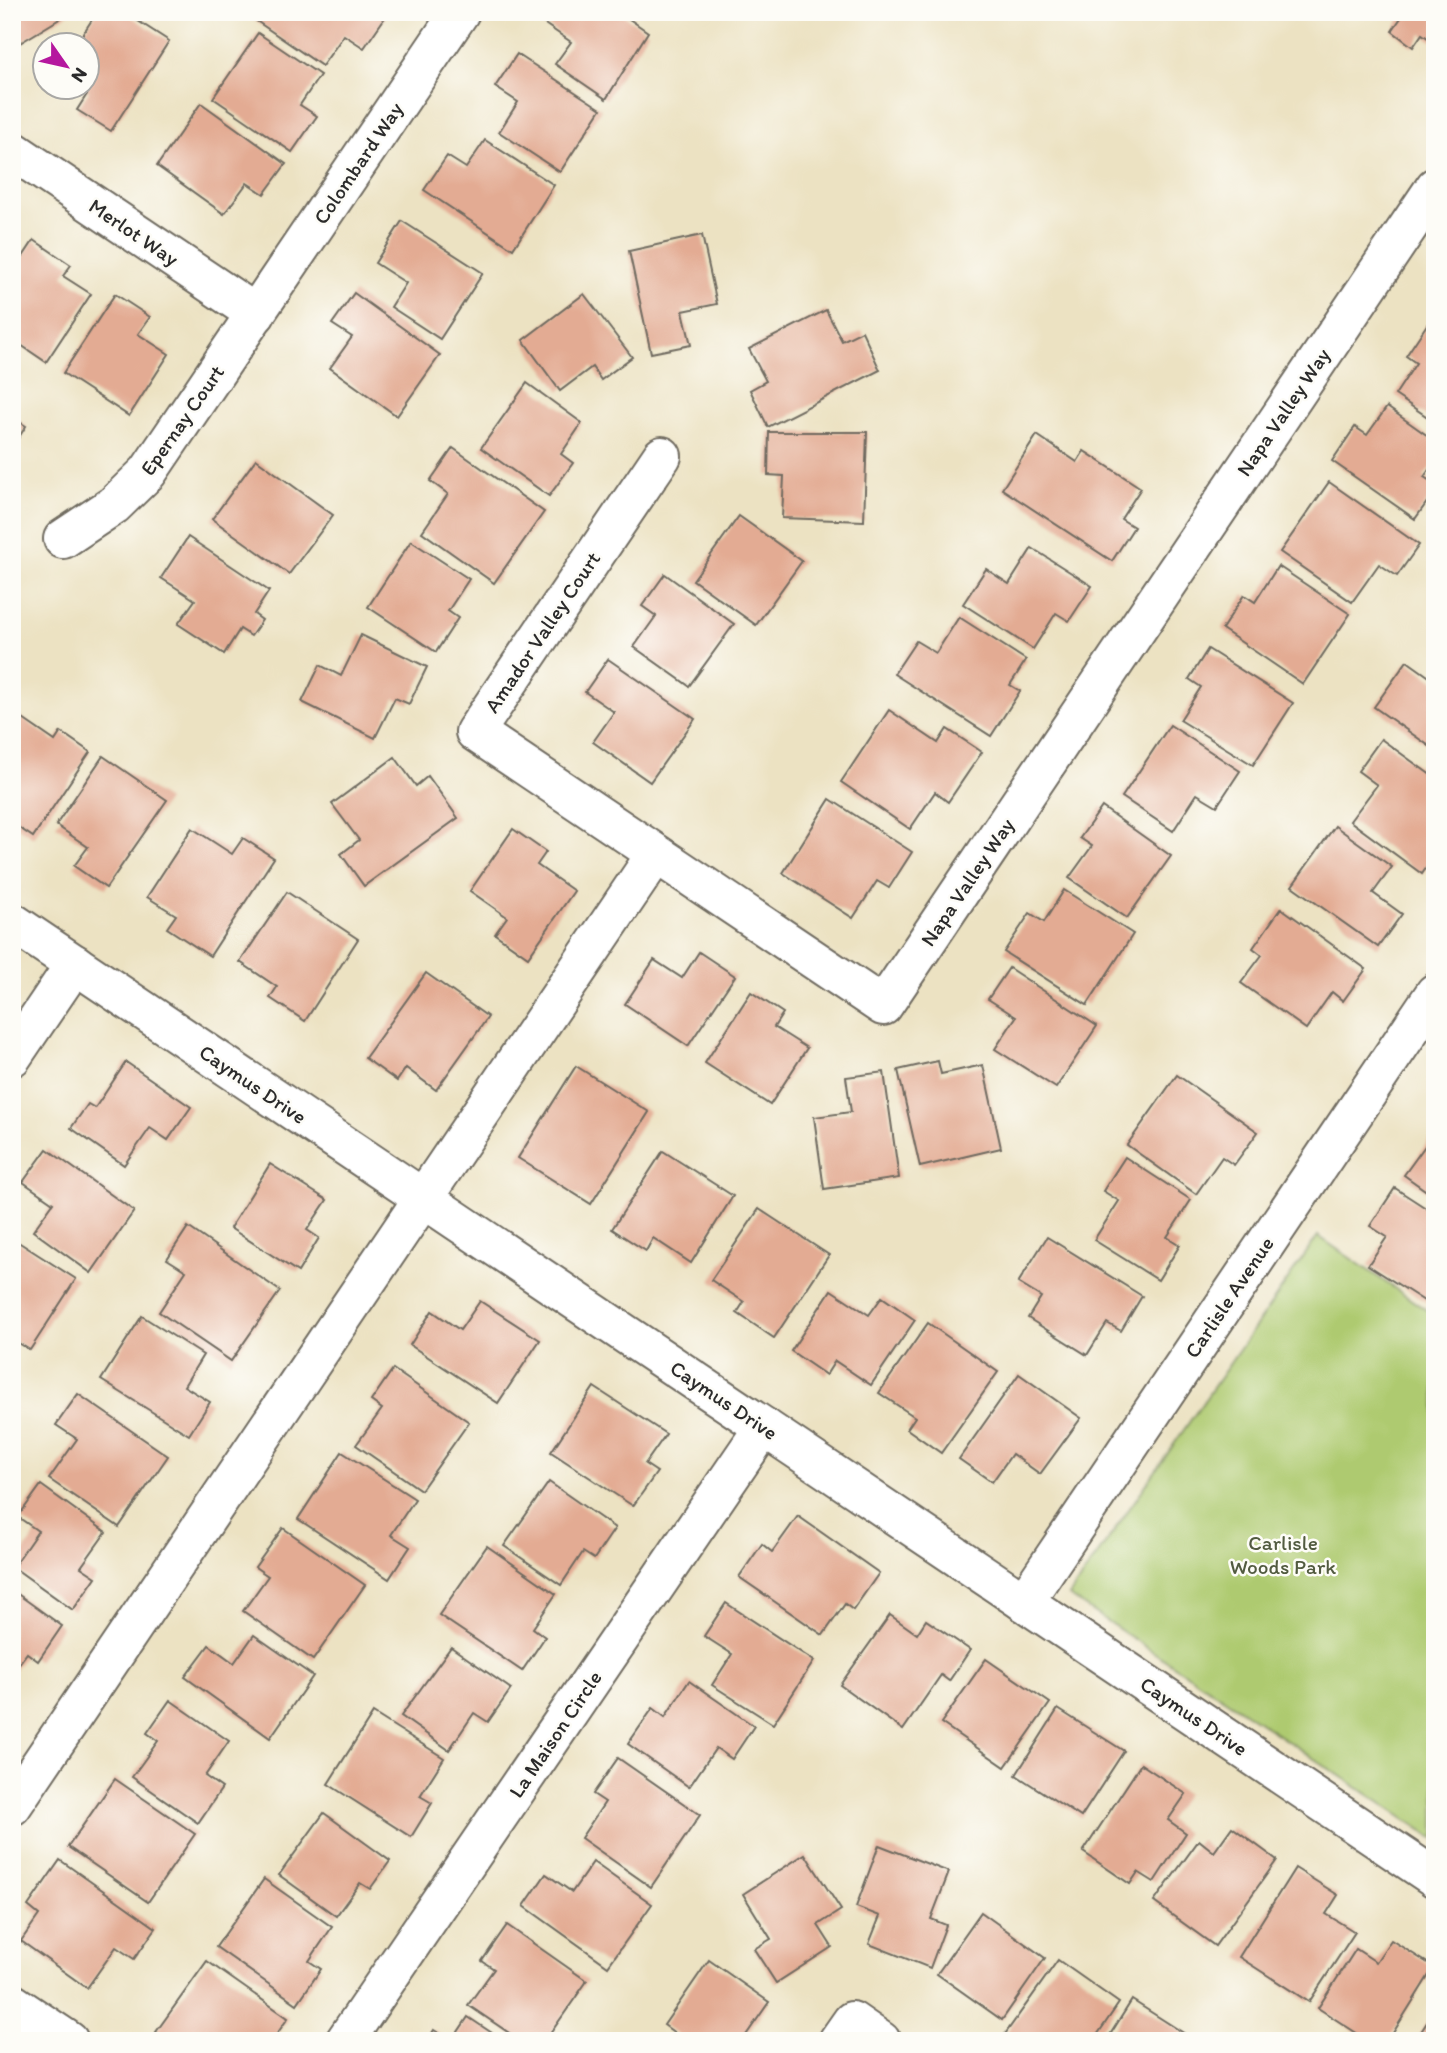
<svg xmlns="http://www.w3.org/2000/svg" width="1447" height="2053" viewBox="0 0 1447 2053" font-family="Itim,sans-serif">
  <rect width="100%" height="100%" fill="#fdfcf7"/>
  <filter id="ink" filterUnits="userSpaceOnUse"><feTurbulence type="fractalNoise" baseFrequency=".0143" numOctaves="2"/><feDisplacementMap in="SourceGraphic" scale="14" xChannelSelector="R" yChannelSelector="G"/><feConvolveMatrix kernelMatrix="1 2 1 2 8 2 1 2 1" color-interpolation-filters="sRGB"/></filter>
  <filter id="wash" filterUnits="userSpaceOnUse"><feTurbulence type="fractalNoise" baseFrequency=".00686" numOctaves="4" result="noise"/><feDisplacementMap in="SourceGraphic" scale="28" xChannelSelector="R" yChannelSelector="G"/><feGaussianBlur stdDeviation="1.57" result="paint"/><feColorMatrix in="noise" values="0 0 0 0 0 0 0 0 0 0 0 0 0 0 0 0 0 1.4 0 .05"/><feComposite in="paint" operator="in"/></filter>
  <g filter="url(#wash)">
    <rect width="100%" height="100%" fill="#ece2c2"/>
    <polygon fill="#aeca70" stroke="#6c7a4e" stroke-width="2" points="1318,1236 1435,1316 1435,1839 1069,1596"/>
    <g id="blocks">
      <g fill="#e3ab93">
        <polygon points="12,12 71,12 20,43 12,31"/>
        <polygon points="97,12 124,12 169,41 111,131 77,110 89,91 84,88 88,88 88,46 75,46"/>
        <polygon points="260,12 380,12 386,16 364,48 344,35 322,66 255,20"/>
        <polygon points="544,12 619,12 648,32 606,99 555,64 571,42 539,20"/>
        <polygon points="1405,12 1435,12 1435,43 1422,34 1413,47 1392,31"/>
        <polygon points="258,33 320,75 300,105 317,116 292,152 213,98"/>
        <polygon points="517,54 601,109 560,172 499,132 518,102 495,87"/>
        <polygon points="201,103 286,164 264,194 247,183 224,214 157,166"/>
        <polygon points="485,140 554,185 513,249 424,190 447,156 466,168"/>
        <polygon points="402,221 483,273 440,339 391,307 406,283 375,263"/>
        <polygon points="702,235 717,304 683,311 691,345 651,353 629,251"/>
        <polygon points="34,240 71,265 63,276 91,294 46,362 12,339 12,273"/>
        <polygon points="354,293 440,355 397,416 330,368 352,337 332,324"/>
        <polygon points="115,294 150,317 138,334 169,354 129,416 63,373"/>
        <polygon points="584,294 632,357 601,380 592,367 560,391 523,340"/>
        <polygon points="826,310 842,341 862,331 880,370 768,427 750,390 766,381 749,349"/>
        <polygon points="1430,320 1435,323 1435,422 1395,395 1416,363 1406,356"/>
        <polygon points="527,383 582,423 561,454 573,463 549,496 481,448"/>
        <polygon points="1387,407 1435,441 1435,461 1424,477 1435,484 1435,491 1415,519 1332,461 1355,427 1367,435"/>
        <polygon points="12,417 26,426 12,448"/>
        <polygon points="769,432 867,432 864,521 782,518 784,476 768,475"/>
        <polygon points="1037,435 1077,462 1084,451 1141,488 1121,519 1134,527 1112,561 1002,489"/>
        <polygon points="453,448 544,512 494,583 422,532 448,494 430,481"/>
        <polygon points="256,459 333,515 289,574 212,519"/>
        <polygon points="1329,482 1419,545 1397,576 1379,564 1352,602 1280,552"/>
        <polygon points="739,516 802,561 756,625 693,580"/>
        <polygon points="188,537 269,591 254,614 262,620 251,636 240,629 224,654 178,624 195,600 161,578"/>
        <polygon points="411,541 469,579 448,611 458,618 436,652 368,607"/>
        <polygon points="1032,548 1092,586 1069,621 1056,613 1033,649 963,604 986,569 1009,584"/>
        <polygon points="1278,566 1350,614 1303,684 1222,629 1244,595 1255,602"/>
        <polygon points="665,574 734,624 689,686 634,647 656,616 642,606"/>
        <polygon points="959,617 1026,660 1010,685 1020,691 991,736 894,674 916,641 936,653"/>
        <polygon points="361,635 427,667 409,704 395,698 375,738 302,702 320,665 341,676"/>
        <polygon points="1208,649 1293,703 1253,765 1180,720 1201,687 1189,679"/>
        <polygon points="608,659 695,719 650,782 593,742 614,712 585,692"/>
        <polygon points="1407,661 1435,681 1435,750 1374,707"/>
        <polygon points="889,710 938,743 947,729 982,752 948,802 935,792 910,829 841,782"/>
        <polygon points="20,717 55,741 61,732 90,752 33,837 12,823 12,729"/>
        <polygon points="1170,725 1240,771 1217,806 1197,794 1173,831 1122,797"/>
        <polygon points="1381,739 1435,778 1435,855 1422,874 1350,821 1377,785 1358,771"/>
        <polygon points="103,756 167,800 106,888 74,866 88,847 56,825"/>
        <polygon points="395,757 416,786 428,776 458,818 364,886 341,854 359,840 332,804"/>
        <polygon points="830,799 912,852 889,888 877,881 853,918 783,873"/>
        <polygon points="1102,807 1171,856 1127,918 1069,878 1092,846 1080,838"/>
        <polygon points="1335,826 1392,867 1373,893 1402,914 1378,947 1292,886"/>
        <polygon points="192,828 232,854 243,838 274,858 210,956 167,928 176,915 147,897"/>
        <polygon points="513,829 546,852 537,865 574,891 528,957 495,934 507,917 470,891"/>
        <polygon points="1064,890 1133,934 1087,1005 1004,952 1030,913 1044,922"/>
        <polygon points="287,892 358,939 305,1021 270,998 277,987 240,962"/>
        <polygon points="1281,908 1366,969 1343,1001 1332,992 1306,1029 1241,983 1262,955 1253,948"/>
        <polygon points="699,952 735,976 688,1046 625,1004 654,960 682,978"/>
        <polygon points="1009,968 1097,1026 1056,1088 995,1049 1016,1017 988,999"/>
        <polygon points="426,973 488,1017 436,1090 406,1068 397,1081 365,1058"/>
        <polygon points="751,992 783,1013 774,1027 807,1048 770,1105 705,1063"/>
        <polygon points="938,1061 941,1074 983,1065 1001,1148 920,1167 898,1070"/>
        <polygon points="126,1062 191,1107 168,1140 150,1128 124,1165 71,1128 88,1104 95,1108"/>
        <polygon points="576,1066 649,1112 591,1204 518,1158"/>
        <polygon points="884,1072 899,1178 824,1189 814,1117 851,1112 846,1077"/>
        <polygon points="1177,1075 1258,1132 1234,1165 1222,1157 1196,1194 1127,1145"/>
        <polygon points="1435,1132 1435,1197 1404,1175"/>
        <polygon points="47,1149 134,1211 91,1273 33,1231 53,1203 23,1182"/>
        <polygon points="663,1151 733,1196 691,1263 653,1238 646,1251 612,1229"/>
        <polygon points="1125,1157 1191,1200 1167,1237 1180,1245 1158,1280 1094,1240 1119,1201 1103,1191"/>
        <polygon points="270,1164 327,1200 307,1230 319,1238 298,1272 230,1228"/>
        <polygon points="1395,1188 1435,1214 1435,1308 1368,1265 1387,1237 1370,1226"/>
        <polygon points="759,1209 829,1255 774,1338 737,1313 744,1302 711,1280"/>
        <polygon points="188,1227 280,1291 231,1361 159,1312 186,1271 167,1259"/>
        <polygon points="1047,1237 1142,1296 1121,1331 1107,1323 1087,1355 1028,1318 1041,1297 1018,1283"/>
        <polygon points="12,1238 76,1279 30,1350 12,1339"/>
        <polygon points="831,1290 869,1315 882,1297 915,1320 871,1385 835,1361 826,1375 791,1351"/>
        <polygon points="480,1301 540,1340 498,1403 410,1345 432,1311 460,1330"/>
        <polygon points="142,1316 203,1355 184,1386 210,1402 189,1435 101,1380"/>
        <polygon points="928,1323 998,1372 941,1453 907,1429 915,1417 879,1393"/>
        <polygon points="393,1369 469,1422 421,1490 356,1445 382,1409 371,1401"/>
        <polygon points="1019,1374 1081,1418 1040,1474 1012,1454 992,1482 959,1459"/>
        <polygon points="594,1387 666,1434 645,1464 657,1472 633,1506 551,1452"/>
        <polygon points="78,1394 168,1456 119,1527 49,1479 77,1439 56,1425"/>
        <polygon points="342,1452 415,1499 391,1535 410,1547 389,1579 298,1519"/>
        <polygon points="549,1482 615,1528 594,1559 583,1552 561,1585 504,1546"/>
        <polygon points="41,1485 106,1532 81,1567 96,1577 73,1610 13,1567 38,1531 18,1517"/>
        <polygon points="798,1516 879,1573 853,1610 845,1604 823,1635 739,1577 762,1544 772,1552"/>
        <polygon points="283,1528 365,1585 313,1660 243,1611 268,1576 255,1567"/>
        <polygon points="487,1546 556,1594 533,1628 545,1637 522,1671 439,1615"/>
        <polygon points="12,1590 62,1626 38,1661 27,1653 12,1673"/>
        <polygon points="726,1603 814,1661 773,1724 712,1685 732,1654 704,1636"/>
        <polygon points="890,1615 917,1634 926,1620 970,1650 949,1681 941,1675 903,1730 840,1685"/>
        <polygon points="254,1635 313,1676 270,1738 185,1677 209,1645 234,1663"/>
        <polygon points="451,1647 511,1689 488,1722 474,1713 449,1750 401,1716"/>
        <polygon points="986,1659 1050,1703 1005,1767 941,1723"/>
        <polygon points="689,1681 754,1726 732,1759 716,1748 689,1787 628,1744 653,1708 665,1717"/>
        <polygon points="170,1700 229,1741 205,1776 222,1788 198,1823 132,1777 158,1741 147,1733"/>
        <polygon points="1058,1709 1124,1751 1081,1817 1016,1775"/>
        <polygon points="373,1713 444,1758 420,1796 432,1803 411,1837 328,1784"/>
        <polygon points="618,1758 700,1815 651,1887 581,1838 605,1802 593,1794"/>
        <polygon points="1141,1764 1186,1794 1168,1820 1186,1833 1154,1882 1138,1872 1130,1884 1083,1852"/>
        <polygon points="115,1779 195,1834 148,1902 68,1847"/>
        <polygon points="324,1813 390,1861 370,1889 360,1883 336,1916 279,1875"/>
        <polygon points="1232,1827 1277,1860 1215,1946 1154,1902 1199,1840 1214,1852"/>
        <polygon points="879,1845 949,1872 931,1919 946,1925 930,1968 869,1944 880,1916 856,1907"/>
        <polygon points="805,1854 841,1910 818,1925 832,1947 776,1983 754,1949 771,1939 743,1894"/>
        <polygon points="60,1860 156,1928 134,1959 116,1947 87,1988 21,1941 39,1915 28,1906"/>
        <polygon points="593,1862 652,1904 608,1966 524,1906 546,1874 572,1892"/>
        <polygon points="1295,1868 1338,1895 1326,1914 1355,1932 1309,2002 1239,1957"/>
        <polygon points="264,1879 332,1927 309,1961 321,1969 297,2004 216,1947"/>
        <polygon points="981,1912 1045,1958 1002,2020 937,1974"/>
        <polygon points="507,1925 587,1981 545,2041 521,2041 468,2005 494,1969 482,1961"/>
        <polygon points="1391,1940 1434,1967 1388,2041 1369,2041 1318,2008 1356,1949 1376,1962"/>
        <polygon points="709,1960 769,2002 742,2041 686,2041 664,2025"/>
        <polygon points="1058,1960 1119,2003 1093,2041 1008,2041 1003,2037"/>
        <polygon points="207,1961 288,2018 272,2041 168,2041 156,2032"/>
        <polygon points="1132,2000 1196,2041 1106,2041"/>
        <polygon points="1435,2010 1435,2041 1415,2041"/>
        <polygon points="468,2017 504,2041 452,2041"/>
        <polygon points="434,2030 451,2041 427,2041"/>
      </g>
    </g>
  </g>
  <g filter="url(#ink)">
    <use href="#blocks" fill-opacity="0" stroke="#6f6b60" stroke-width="2"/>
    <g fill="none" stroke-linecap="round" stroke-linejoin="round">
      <defs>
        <g id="minor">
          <polyline points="12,150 256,314"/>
          <polyline points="662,456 475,732 883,1006 1435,187"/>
          <polyline points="63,539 114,505 148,472 460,12"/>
          <polyline points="12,922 1435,1878"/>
          <polyline points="12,1057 75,964"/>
          <polyline points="1024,1602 1435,993"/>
          <polyline points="12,1806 656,854"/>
          <polyline points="12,2003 69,2041"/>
          <polyline points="345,2041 764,1427"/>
          <polyline points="838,2041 852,2021 881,2041"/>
        </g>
      </defs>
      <use href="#minor" stroke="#6f6b60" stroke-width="42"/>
      <use href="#minor" stroke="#fff" stroke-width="38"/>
    </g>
  </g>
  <g text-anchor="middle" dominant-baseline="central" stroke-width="5" stroke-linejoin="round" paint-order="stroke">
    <g font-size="21" fill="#2b2b2b" stroke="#fdfcf7">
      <text transform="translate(358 163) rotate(-56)">Colombard Way</text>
      <text transform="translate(134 232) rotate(34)">Merlot Way</text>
      <text transform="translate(1283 412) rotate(-56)">Napa Valley Way</text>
      <text transform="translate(182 420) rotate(-55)">Epernay Court</text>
      <text transform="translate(542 632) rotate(-56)">Amador Valley Court</text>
      <text transform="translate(967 882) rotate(-56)">Napa Valley Way</text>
      <text transform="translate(253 1084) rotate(34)">Caymus Drive</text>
      <text transform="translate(1229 1297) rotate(-56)">Carlisle Avenue</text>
      <text transform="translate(724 1400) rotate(34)">Caymus Drive</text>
      <text transform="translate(1194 1716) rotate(34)">Caymus Drive</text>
      <text transform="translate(555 1734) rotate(-56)">La Maison Circle</text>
    </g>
    <g font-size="21" fill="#525b40" stroke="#fdfcf7">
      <text x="1283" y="1542">Carlisle<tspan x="1283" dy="24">Woods Park</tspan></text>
    </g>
  </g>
  <rect width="1447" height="2053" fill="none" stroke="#fdfcf7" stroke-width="42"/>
  <g transform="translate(66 66) rotate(124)"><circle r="33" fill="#fdfcf7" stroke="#a9a8a5" stroke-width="2"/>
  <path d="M0-5L12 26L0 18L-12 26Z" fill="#b5179e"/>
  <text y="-10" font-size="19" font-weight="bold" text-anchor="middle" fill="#2b2b2b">N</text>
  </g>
</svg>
